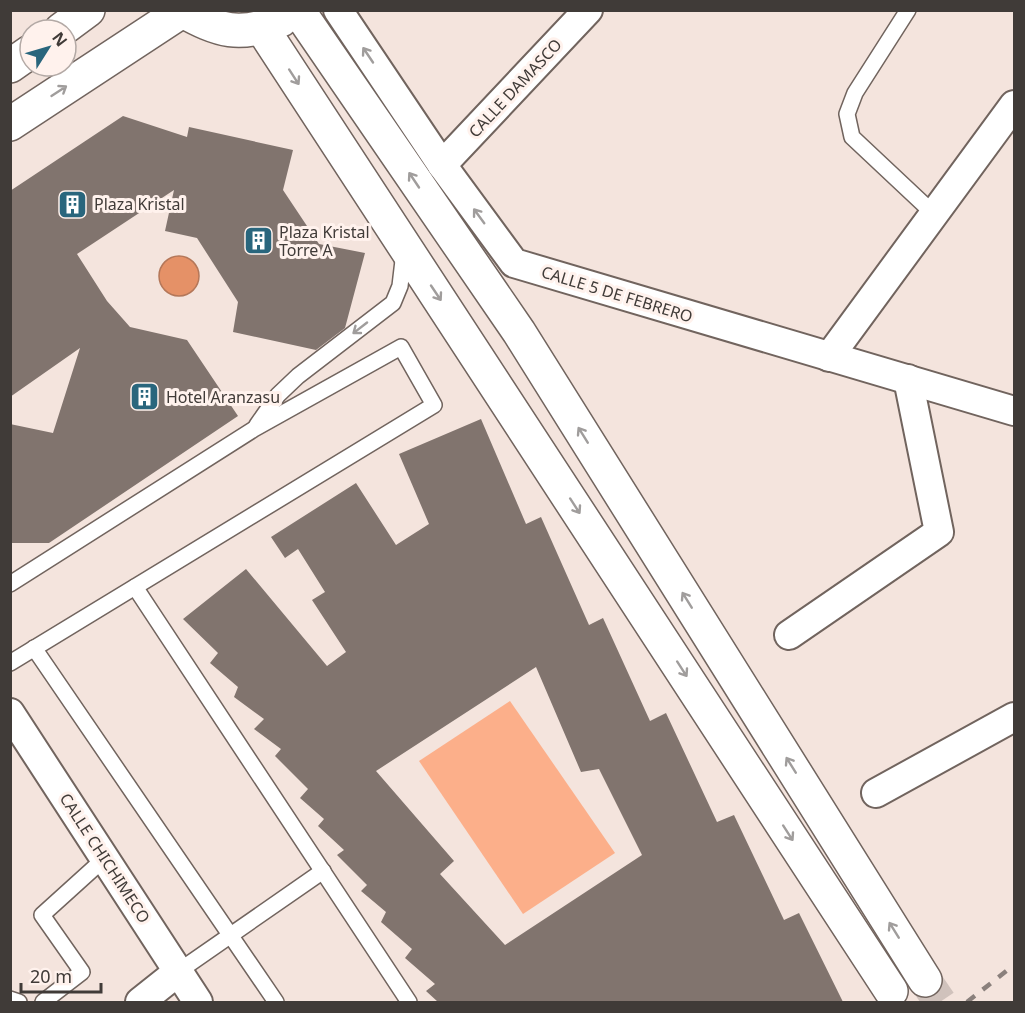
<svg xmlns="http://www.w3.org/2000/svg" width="1025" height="1013" viewBox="0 0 1025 1013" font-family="'Noto Sans',sans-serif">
  <rect width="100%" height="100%" fill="#f4e4dd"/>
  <polygon fill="#fcaf8a" points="510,701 615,853 523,914 419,761"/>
  <circle fill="#e59167" stroke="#b47759" stroke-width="1.5" cx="179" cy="276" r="20"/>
  <g fill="#81746e" fill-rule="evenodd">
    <polygon points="123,116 187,137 189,127 293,150 283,190 319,244 365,253 345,328 316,350 233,332 238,302 197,238 165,231 174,190 77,254 107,301 130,327 187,340 238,416 49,543 10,543 10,424 53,433 80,348 10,397 10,191"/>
    <path d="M481,419L526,524L541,517L589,625L603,618L650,721L666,713L717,822L734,815L784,920L799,913L843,1002H438L426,991L435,984L405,958L412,949L381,922L386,912L361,891L367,885L337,855L344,850L318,826L324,819L300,798L308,789L275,756L281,749L254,729L264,719L234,697L238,687L210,663L218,653L183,619L246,569L327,666L346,652L312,600L325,592L298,549L285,558L271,537L356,483L396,545L429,524L399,454ZM536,667L581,772L599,769L642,855L505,945L440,874L454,861L376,771Z"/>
  </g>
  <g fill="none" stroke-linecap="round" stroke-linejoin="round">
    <polyline stroke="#d0c2bc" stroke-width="33" stroke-dasharray="33 16" stroke-linecap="butt" points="925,980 940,1002"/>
    <defs>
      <g id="lane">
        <polyline points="908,10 855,93 847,114 852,137 934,214"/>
        <polyline points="257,425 278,395 298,376 393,303 400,286 404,252"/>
        <polyline points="10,584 254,429 401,347 434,405 10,663"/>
        <polyline points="135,587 409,1002"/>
        <polyline points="34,648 276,1002"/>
        <polyline points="179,971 323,871"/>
        <polyline points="10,999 19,1002"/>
        <polyline points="43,1002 82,972 42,915 105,858"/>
      </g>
      <g id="street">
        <polyline points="338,10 442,165 514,263 1014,411"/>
        <polyline points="442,165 588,10"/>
        <polyline points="829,357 1014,105"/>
        <polyline points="789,635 939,532 908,379"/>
        <polyline points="10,713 198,1002"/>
        <polyline points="876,793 1014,717"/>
        <polyline points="140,1002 179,971"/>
      </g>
      <g id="secondary">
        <polyline points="61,30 88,10"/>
        <polyline points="10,66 30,52"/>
        <polyline points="10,124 182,11"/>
      </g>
      <g id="primary">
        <path d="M181,10C219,31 240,38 281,20"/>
        <polyline points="298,10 519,332 925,980"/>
        <polyline points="262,28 891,991"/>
      </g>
    </defs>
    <use href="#lane" stroke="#71645e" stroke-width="18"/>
    <use href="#street" stroke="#71645e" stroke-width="32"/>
    <use href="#secondary" stroke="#71645e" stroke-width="36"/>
    <use href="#primary" stroke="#71645e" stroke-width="36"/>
    <use href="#lane" stroke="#fff" stroke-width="15"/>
    <use href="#street" stroke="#fff" stroke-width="28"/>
    <use href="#secondary" stroke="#fff" stroke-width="33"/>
    <use href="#primary" stroke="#fff" stroke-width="33"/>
    <polyline stroke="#8a807c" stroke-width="4.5" stroke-dasharray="10 10" stroke-linecap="butt" points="967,1002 1014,965"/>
  </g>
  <defs><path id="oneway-shaft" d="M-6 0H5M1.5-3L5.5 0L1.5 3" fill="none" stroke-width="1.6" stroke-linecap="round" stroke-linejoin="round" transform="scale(1.5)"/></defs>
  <g stroke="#a09d9c">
    <use href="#oneway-shaft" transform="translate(368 55) rotate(-124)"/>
    <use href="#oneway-shaft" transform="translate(294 77) rotate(57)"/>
    <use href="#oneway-shaft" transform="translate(59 91) rotate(-33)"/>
    <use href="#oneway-shaft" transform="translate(414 180) rotate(-124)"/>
    <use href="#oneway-shaft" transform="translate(479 216) rotate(-126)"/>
    <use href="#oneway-shaft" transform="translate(436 293) rotate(56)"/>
    <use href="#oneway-shaft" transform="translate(360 328) rotate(142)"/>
    <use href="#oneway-shaft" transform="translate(583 435) rotate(-122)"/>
    <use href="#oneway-shaft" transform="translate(575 506) rotate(57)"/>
    <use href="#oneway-shaft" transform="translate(687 600) rotate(-122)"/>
    <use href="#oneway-shaft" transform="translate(682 669) rotate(57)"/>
    <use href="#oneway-shaft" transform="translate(791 765) rotate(-122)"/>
    <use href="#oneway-shaft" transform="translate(788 833) rotate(57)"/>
    <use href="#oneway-shaft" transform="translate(894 930) rotate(-122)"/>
  </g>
  <defs>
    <symbol id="building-square" viewBox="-11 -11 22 22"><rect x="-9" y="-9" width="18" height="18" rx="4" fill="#29667d" stroke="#fff2ed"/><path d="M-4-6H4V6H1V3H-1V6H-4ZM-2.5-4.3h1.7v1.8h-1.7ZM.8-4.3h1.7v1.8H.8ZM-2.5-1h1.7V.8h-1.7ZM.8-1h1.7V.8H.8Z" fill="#fff"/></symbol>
  </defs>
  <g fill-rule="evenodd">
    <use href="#building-square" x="56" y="188" width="33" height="33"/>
    <use href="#building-square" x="242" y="224" width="33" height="33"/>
    <use href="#building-square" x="128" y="380" width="33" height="33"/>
  </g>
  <g text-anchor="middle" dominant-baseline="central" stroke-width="6" stroke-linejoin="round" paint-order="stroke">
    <g font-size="16" fill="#403b38" stroke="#fff2ed">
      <text transform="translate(515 88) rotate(-47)">CALLE DAMASCO</text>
      <text transform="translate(617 294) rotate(17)">CALLE 5 DE FEBRERO</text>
      <text transform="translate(105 858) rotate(57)">CALLE CHICHIMECO</text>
    </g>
    <g font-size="16" fill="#403b38" stroke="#fff2ed" text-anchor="start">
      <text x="94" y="204">Plaza Kristal</text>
      <text x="279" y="232">Plaza Kristal<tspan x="279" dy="18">Torre A</tspan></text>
      <text x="166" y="397">Hotel Aranzasu</text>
    </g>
  </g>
  <rect width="1025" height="1013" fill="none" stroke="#403b38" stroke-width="24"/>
  <g transform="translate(48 48) rotate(53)"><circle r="28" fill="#fff2ed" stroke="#b3a9a5" stroke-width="1.5"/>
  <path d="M0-4.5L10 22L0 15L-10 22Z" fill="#29667d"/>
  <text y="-9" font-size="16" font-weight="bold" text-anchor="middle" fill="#403b38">N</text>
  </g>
  <path d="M21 983v9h80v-9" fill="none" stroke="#403b38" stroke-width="3"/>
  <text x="30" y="983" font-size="18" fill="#403b38" stroke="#fff2ed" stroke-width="4.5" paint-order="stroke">20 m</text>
</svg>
